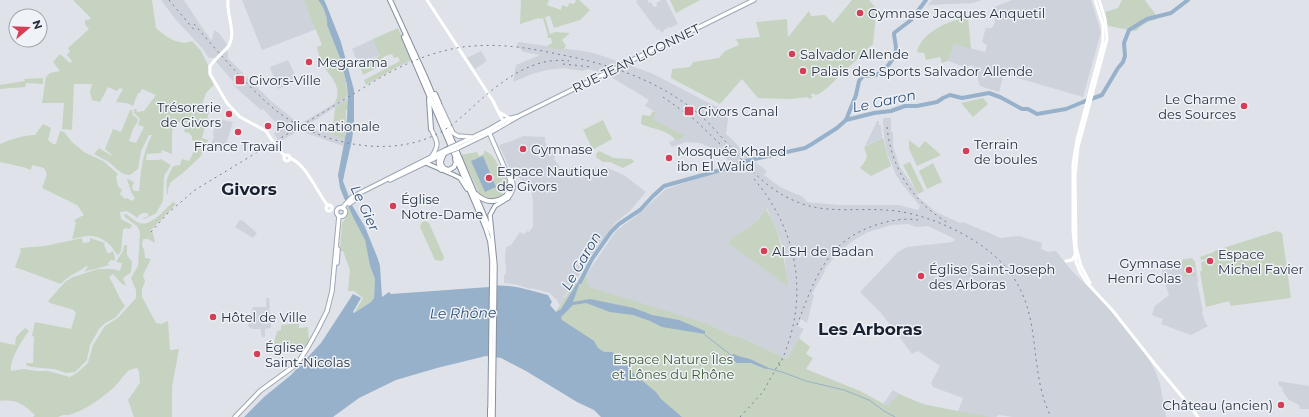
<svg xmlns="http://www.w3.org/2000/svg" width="1309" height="417" viewBox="0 0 1309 417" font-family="Montserrat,sans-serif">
  <rect width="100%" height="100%" fill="#dfe3e9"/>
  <g fill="#cdd2db" fill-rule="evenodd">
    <polygon points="161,0 184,0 205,32 209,36 209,38 212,40 214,30 219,33 227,44 228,58 272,102 300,124 347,96 348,99 309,124 317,130 323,132 325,130 332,135 345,139 343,146 303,132 295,133 279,142 274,133 280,127 263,109 261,110 234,86 233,84 234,82 216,62 214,58 209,58 203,49 176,20"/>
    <polygon points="242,0 304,0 317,29 262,50"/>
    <polygon points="637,0 647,0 649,3 651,2 654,7 656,7 657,5 656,3 662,0 666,0 678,24 670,28 669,27 664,30 664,31 662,33 659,29 657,30 636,2"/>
    <polygon points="932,0 982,0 973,3 928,5"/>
    <polygon points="1012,0 1091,0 1101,32 1083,97 1004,74 999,92 980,86 973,65 965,67 948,61 954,44 985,52 987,46 982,41 986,28 992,28 995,22 994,7"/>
    <polygon points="373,39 380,55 358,64 352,49"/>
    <path d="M519,42L589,52L603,56L617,61V63L614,65L620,67L627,64L653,74L713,105L729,111L726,134L733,140L745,154L767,171L764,175L780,187L803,197L807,202L838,205H899L918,210L920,206L901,183L896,175L886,150L884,137L883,120L884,118H891V132H893V146L900,167L916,190L918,197L936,212L960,223L963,222L1001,238L1019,236L1042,243L1041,249L1048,252L1056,251L1071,270L1106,304L1147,356L1155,370L1160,384L1166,417H1013L999,415L996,417H902L895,410L883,404L893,390L904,397L923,404L958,411L963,398L933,387L931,383L940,366L918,351L912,354L881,313L860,292L898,252L907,247L953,242L955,239L928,226L916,227L908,224L892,225L878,229L866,233L851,242L833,259L824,270L825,271L812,294L814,295L807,323L801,319L798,326L804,329L787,359L740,337H735L708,324L589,289L586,275L616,231L636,216L666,189L735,166L716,150L700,143L686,142L672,147L669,142L682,138L684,134L677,132L652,119L656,112L645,106L649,100L606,74L609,72L604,70L600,72L588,69L583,71L563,68L547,70L532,74L513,82L516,65L540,55L523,52L521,49L518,48L517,44ZM767,208L781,242L785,260L787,285L730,244L733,237L751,226L759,219Z"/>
    <polygon points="481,51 487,61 475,69 467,58"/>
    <polygon points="288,60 298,81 278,89 270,67"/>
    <polygon points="217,119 233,122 224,150 210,146 214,137 213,133"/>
    <polygon points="877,121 879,121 879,125 881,125 882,138 865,146"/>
    <polygon points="523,136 545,137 545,142 555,157 554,159 564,172 572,167 608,168 624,175 646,192 630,211 616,222 583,267 576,281 564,297 565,298 561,304 559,305 556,298 555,299 550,293 531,288 531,289 514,284 504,283 504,276 506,272 505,256 506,247 511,245 520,232 524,234 527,231 529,232 533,227 533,201 531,188 511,171 499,145 512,141"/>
    <polygon points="242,220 257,233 253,238 235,227 239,221"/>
    <polygon points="1192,258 1195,261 1198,281 1197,283 1198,286 1203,312 1202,313 1206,324 1208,326 1191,335 1161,324 1163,319 1152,315 1155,306 1169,295 1162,275 1162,269 1163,267 1182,262 1183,259"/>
    <polygon points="266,298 269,298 270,308 269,308 270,313 274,314 275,316 271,316 271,328 265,329 265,337 262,337 262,335 261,335 261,329 252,329 248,326 249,322 247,322 247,314 251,314 253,307 266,307"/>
    <polygon points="1278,381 1309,386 1309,409 1300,409 1299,405 1289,400 1283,392 1282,387 1279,386"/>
  </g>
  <g fill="#c5d3c0">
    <path d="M73,0H152L156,28C165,36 179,47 192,41L201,51L208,65V73L214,85L206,93L202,104L209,112L202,138L208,140L201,156L184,172L171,182L168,189V194H167C166,179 166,180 173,166L180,165L182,159L189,161L198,143L192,140V136L189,133L184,132L187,123L177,122L174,123L172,133V154L162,150L161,153L147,154L146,160H159L161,159L171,165L164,176L163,201L156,213L145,219L142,218L148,217V213C143,213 139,213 138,218L127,211L120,212L121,219L132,225L130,229L125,228L123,230L121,251L118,255C115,253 113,248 110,245C97,233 88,235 72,239L76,223L74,220L84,215L77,205L42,188L47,174L44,168L32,165L31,170L23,167L0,162V144C11,139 24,135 35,135L43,124L51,128L48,140L53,144H56L60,131L64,132L72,142L84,152L103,161L118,174L116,177L118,186L122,190L120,194L125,199L127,198L132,201L135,198L132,194L127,180L128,179L134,182L132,188L134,191H139C141,171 142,154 152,135H149L141,151L138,169L130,175C121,175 116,168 109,162C104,159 99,157 94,154L99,148L112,156L111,154L105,149L113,129L121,132L130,110H132L133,115L137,118L138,121L133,129L129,141L136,143L144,127L138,125L140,119L134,113V109H136L137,112L144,111L156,95L142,89L140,93H138L133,106L126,103L116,102L123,89L120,88L117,91L108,87L100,102L92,100L90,92L92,84H74L72,130L62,129L64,103H42L46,77L50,73L60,71L53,62L60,54L70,63L72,61L67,55L70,51L68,48L89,29L85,24V20L91,19L90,17Z"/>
    <path d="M304,0H318C323,6 328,17 327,25C335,48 348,72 347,96L330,107L336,102L335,101L337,98C340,86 331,76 324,67C321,61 318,53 317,47L322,45Z"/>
    <polygon points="521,0 549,0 547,5 561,10 562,5 568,7 569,3 574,4 576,0 579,0 590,10 580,20 554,28 550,16 545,17 550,34 555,32 570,33 562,40 566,46 563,50 546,47 552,43 551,38 548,38 547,36 548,36 543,18 540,19 539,18 520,24"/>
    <polygon points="670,0 700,0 676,13"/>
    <polygon points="852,0 869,0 875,7 876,14 873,44 827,88 819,94 815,95 813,93 811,95 813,97 809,99 807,97 790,99 758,98 742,79 720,104 671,78 672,69 690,67 693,62 719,58 725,51 739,45 736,39 760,37 756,22 787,19 788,37 809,11 811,16 825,15 833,23"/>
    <path d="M1122,0H1145C1149,7 1155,11 1157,19C1149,21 1142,24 1136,31L1108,26L1105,12L1118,8Z"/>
    <path d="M968,17L971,49L954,44L948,61L942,63L940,57L926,60L924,53L917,52C921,32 950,20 968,17Z"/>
    <polygon points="398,28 412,60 397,67 366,85 364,80 400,61 398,57 394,58 392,54 383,57 386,63 363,75 359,64 380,56 373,39"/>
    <polygon points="43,78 43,84 26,83 25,87 0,89 0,85 25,81 24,79"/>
    <polygon points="983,98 988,104 973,117 961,103"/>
    <polygon points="348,99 348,109 346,111 345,139 332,135 327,131 333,128 335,107"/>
    <polygon points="598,110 612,139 594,149 591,146 583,129 585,129 603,120"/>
    <path d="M653,111L656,112L653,119L677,132L685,134L682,138L676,141C668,129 654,130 641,124L642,115L650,116Z"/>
    <path d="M883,138L886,151L891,166L871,176L860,168C868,158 868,158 864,147Z"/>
    <polygon points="909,140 919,148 925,141 941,155 917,166 909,149"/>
    <path d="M484,151C491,152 494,158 498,165H500L508,183L507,191L503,190L507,184L499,187L501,192L504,195C497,201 488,200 480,195L461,155L477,152L479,156L484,154Z"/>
    <polygon points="599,151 614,158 632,159 634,162 623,168 610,162 603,162 596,157 596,154"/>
    <polygon points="910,162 924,191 918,194 903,165"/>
    <polygon points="933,163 942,182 927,189 919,171"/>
    <path d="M173,202L176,204L150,231L153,233L155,243L148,239H143L142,246L144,249L145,258L151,259L143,275L145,281L142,290V297L156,323L161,324L168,321L170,350L179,349L172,387V417H134L128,400L140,383L139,371L137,368C133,369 130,369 128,371C124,375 121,379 118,383C108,394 78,417 63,415L58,417H33L35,415C23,404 16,399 0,401V342L15,345L16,337L25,328L29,331C23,338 9,361 11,371L24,369L36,371H48L70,377L78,372L88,363L93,345L105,326L118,318L136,298V290L131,278L138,266L140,232L137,226L125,217L124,214H126C130,217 135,221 139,223C152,227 165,209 173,202Z"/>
    <polygon points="348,207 365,240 370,266 375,279 374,298 371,302 354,313 363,298 354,291 348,291 350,270 343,251 340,251 342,223 348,215 347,209"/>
    <path d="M766,209C781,234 784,257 788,286L729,244L733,237L751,226L759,219Z"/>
    <polygon points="425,221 429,223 444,257 443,260 441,261 435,260 420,227 422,222"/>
    <polygon points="1277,231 1282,233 1291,298 1231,306 1229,301 1206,307 1200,272 1202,271 1201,262 1205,261 1204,259 1201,260 1200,257 1214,252 1214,251"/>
    <path d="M82,238L83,243L90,242V238L105,243L104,245L108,254L113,251L115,258L114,261L111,260L108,263L109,265C101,268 92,269 84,272L88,267L86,266C78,273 68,275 61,284L15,267L21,251L20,248L45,246Z"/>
    <path d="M124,245H127V255L132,262L131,272L123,278L126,286L121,283L113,274L109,277C115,286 118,297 125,306L115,318L105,323L99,329L90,345L87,360L75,372L66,373L54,369L31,367L26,365V363H33L34,337L32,336L35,322L71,329L76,313L74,311V310L50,303L48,301L66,281L73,277L98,269H113L120,271L122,263L116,262L123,251Z"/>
    <polygon points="1191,258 1191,260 1194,261 1195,267 1193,267 1195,275 1184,277 1182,261"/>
    <polygon points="586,275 589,287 708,324 735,337 740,337 787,359 799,338 810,347 806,354 813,358 806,369 860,391 888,406 899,394 925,405 989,417 654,417 536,341 575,283 580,284"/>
    <path d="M299,323V328L308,327L309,342L306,349L300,350V351C291,353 279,355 272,351L277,331L281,330V325Z"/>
  </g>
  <g fill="#98b1cb">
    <path d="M318,0H324L326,4L341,42L354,90V124L352,140L345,171L343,181L352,205L365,227L378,259L380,266L382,297L389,292L391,294L489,287L490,286C513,284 526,289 548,295L552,302L550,305L556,312L561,309L579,280L581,279L573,302L590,299L634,308L652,315L679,320L705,331V334L662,327L650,321L633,315L610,312L586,303L573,305L561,317L562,320L594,341L598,348L604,352H612L623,359L634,374L656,392L661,399L682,417H601L594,410L577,402L526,371L501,358L486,356L437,368L396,380L359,398L333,417H244L264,397L291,375L321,343L353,294L361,298L353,312L354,313L371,302L374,298L375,279L370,266L365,240L354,219L344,198L340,188L338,175L346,133L348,99L347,85L341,61L327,25C328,17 323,6 318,0Z"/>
    <polygon points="483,156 496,187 485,192 471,161"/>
    <polygon points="734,354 738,356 750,359 769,368 766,369 751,363 737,363 730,358 731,355"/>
  </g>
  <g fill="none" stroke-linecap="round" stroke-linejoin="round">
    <g stroke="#98b1cb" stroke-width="1">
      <polyline points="705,335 731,355"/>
      <polyline points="767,368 782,372 806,381 844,390 869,400 884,411 895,417"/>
    </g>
    <g stroke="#98b1cb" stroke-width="4">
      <path d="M846,120L856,95L859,81L863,76C868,75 872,76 876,75C885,71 895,59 896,49C896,44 894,38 894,33L911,20L926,0"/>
      <polyline points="580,282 592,259 611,232 619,224 640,210 653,196 664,186 735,166 746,161 805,148 812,144 837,128 846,120 874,113 891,111 905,106 917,106 937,102 943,98 950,95 962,98 989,93 1000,97 1022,109 1028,109 1037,114 1066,109 1083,102 1102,95 1118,68 1123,62 1125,56 1124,43 1129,30 1147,19 1171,13 1188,0"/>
    </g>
    <defs>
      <g id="primary">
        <polyline points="439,103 453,133 458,136 471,137"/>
        <path d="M431,129C437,141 440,144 432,156"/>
        <polyline points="488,130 510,180 509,190 506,196"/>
        <polyline points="456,145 488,130 507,119 516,117"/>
        <polyline points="458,148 493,131 519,116 754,0"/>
        <polyline points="390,180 450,151"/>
        <path d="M508,198C513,191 515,186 511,178"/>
        <polyline points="349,204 360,196"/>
        <circle cx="341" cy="212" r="4.5"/>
        <polyline points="342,208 352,197 445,150"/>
        <polyline points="337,263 338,249"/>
        <polyline points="235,417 260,391 297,364 308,347 317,331 327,311 332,291 339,216"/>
      </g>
      <g id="trunk">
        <polyline points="426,163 454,175 460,178 467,189"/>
        <path d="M441,170C435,161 440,156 447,149"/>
        <polyline points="484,223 490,242 492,261 490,412"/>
        <polyline points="493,417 495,265 490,215 495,206 508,198"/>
      </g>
      <g id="motorway">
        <polyline points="390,0 424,74 491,232"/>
        <polyline points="404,37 485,226"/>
        <polyline points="435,94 439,103"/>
        <polyline points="429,99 431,129"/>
        <path d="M444,154C441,160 439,165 445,169L449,170L454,167L456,162L455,159"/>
        <path d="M476,194C485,203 496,203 506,196"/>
        <polyline points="490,417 490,409"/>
      </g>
    </defs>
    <use href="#primary" stroke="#9ea7b5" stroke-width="5.5"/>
    <use href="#trunk" stroke="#8690a0" stroke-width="5.5"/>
    <use href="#motorway" stroke="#8690a0" stroke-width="6"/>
    <g stroke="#fff" stroke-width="3">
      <polyline points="427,0 493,101 503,121"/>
      <polyline points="1095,0 1103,25 1103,42 1077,140 1073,164 1073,230 1076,262 1080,272 1087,283 1113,311 1154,363 1189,405 1198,417"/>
      <path d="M227,48C238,35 226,15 228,0"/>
      <polyline points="215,60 210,66 210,74 227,103 240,117 266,131 277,148 285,156"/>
      <polyline points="499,112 509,118"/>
      <circle cx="287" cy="158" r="3"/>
      <path d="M290,158C306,164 317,192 328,206"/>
      <circle cx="329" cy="208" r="3"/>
      <polyline points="1066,261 1072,260 1075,255"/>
      <polyline points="1090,283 1081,266 1076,247 1075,175 1078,147 1107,39 1105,19 1099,0"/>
    </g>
    <use href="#primary" stroke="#fff" stroke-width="3.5"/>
    <use href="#trunk" stroke="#fff" stroke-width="3.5"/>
    <use href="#motorway" stroke="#fff" stroke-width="4"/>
    <g stroke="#788293" stroke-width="1" stroke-dasharray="2 4" stroke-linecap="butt">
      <polyline points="169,0 195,31"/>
      <path d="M194,24C206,38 218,52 230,65C243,80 258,95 273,108C315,143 385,159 435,135C452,127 465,114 478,102C503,80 534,56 569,61"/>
      <polyline points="563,64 591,67"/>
      <polyline points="663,97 694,119 721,145"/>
      <path d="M887,127C891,168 913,202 948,223"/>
      <path d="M754,179C800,233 810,302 779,366"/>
      <path d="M151,232L168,213L195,190L383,76C408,62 435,51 463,47C495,43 526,47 557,54C606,63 655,79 694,110C730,139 751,183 795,201C824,214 854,208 884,210C922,211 973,234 1000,261C1047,309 1025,364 1051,417"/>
      <path d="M797,325C815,279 826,240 879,224C892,220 905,218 918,220"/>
      <polyline points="740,417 763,392 780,361"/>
    </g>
    <defs>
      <g id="primary-bridge">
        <polyline points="449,148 456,145"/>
        <polyline points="450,151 458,148"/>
      </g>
    </defs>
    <use href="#primary-bridge" stroke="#9ea7b5" stroke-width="5.5" stroke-linecap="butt"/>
    <polyline stroke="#fff" stroke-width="3" points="215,60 227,48"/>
    <use href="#primary-bridge" stroke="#fff" stroke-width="3.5"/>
  </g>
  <g fill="#d43e56" stroke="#eff2f6" stroke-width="1.5">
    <circle cx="860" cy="13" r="4"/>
    <circle cx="792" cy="54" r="4"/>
    <circle cx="309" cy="62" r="4"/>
    <circle cx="803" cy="71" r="4"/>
    <rect x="235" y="75" width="10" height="10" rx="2"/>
    <circle cx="1244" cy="106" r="4"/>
    <rect x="684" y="106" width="10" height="10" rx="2"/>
    <circle cx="229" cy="114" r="4"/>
    <circle cx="268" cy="126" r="4"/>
    <circle cx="238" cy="132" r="4"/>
    <circle cx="523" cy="149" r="4"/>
    <circle cx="966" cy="151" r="4"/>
    <circle cx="669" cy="158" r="4"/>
    <circle cx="489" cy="178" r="4"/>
    <circle cx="393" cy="206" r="4"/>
    <circle cx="764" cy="251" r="4"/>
    <circle cx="1210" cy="261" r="4"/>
    <circle cx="1189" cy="270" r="4"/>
    <circle cx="921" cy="276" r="4"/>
    <circle cx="213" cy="317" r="4"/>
    <circle cx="257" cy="354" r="4"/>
    <circle cx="1281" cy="405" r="4"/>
  </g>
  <g text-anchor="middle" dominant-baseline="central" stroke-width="3" stroke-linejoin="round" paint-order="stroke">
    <g font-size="13" fill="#273141" stroke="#eff2f6" text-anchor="start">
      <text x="868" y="13">Gymnase Jacques Anquetil</text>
      <text x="800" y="54">Salvador Allende</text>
      <text x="317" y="62">Megarama</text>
      <text x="811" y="71">Palais des Sports Salvador Allende</text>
      <text x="249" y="80">Givors-Ville</text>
      <text x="1236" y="99" text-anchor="end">Le Charme<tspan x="1236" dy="15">des Sources</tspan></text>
      <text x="221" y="107" text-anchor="end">Trésorerie<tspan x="221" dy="15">de Givors</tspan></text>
      <text x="698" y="111">Givors Canal</text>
      <text x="276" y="126">Police nationale</text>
      <text x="974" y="144">Terrain<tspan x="974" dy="15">de boules</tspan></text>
      <text x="238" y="146" text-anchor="middle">France Travail</text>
      <text x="531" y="149">Gymnase</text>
      <text x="677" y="151">Mosquée Khaled<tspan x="677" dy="15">ibn El Walid</tspan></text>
      <text x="497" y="171">Espace Nautique<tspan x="497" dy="15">de Givors</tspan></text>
      <text x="401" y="199">Église<tspan x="401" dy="15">Notre-Dame</tspan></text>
      <text x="772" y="251">ALSH de Badan</text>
      <text x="1218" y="254">Espace<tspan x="1218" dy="15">Michel Favier</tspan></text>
      <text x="1181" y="263" text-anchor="end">Gymnase<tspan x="1181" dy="15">Henri Colas</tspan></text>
      <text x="929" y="269">Église Saint-Joseph<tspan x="929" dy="15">des Arboras</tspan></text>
      <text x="221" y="317">Hôtel de Ville</text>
      <text x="265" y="347">Église<tspan x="265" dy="15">Saint-Nicolas</tspan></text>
      <text x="1273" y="405" text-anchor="end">Château (ancien)</text>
    </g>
    <g font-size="13" fill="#273141" stroke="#eff2f6">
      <text transform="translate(636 58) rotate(-26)">RUE JEAN LIGONNET</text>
    </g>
    <g font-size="13" fill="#3c5d34" stroke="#eff2f6">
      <text x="673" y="359">Espace Nature Îles<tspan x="673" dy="15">et Lônes du Rhône</tspan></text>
    </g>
    <g font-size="14" font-style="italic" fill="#305077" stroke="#eff2f6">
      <text transform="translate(884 101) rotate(-12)">Le Garon</text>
      <text transform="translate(365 208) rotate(65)">Le Gier</text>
      <text transform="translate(581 261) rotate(-60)">Le Garon</text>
      <text transform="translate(463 313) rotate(-1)">Le Rhône</text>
    </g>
    <g font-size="17" font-weight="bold" fill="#1a2232" stroke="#eff2f6">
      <text x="249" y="189">Givors</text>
      <text x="870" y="329">Les Arboras</text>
    </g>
  </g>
  <g transform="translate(28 28) rotate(71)"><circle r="19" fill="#eff2f6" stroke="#9fa5ae"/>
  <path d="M0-3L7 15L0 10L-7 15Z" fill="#d43e56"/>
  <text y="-6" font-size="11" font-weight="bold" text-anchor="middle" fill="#273141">N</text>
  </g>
</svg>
